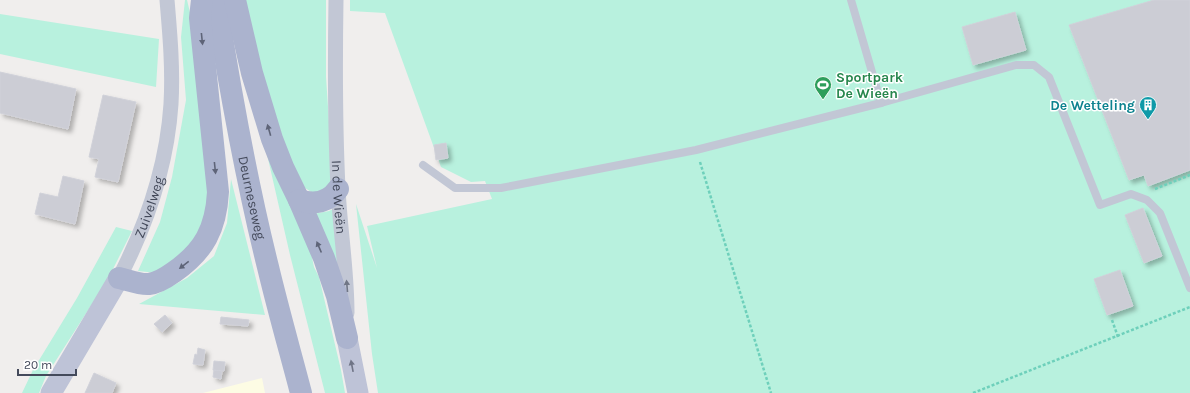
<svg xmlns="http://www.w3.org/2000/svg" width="1190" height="393" viewBox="0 0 1190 393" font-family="Karla,sans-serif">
  <defs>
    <filter id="shadow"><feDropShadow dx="3.5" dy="3.5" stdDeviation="2" flood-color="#0004"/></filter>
  </defs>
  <rect width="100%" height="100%" fill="#f0eeed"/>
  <polygon fill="#fdfce4" points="262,378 265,393 203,393"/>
  <g fill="#b8f1de">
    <polygon points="185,0 187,0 193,25 209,199 203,225 192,245 157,273 138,271 160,222 172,177 186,100 181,37"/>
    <polygon points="243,0 326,0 326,77 333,181 322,190 313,193 297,183 269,100"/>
    <polygon points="350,0 1190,0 1190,393 378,393 372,354 356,204 377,268 367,226 492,199 485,181 471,182 441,167 385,13 350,11"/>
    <polygon points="0,14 159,39 156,87 0,54"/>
    <polygon points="261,128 307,234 314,267 319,277 341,370 345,393 325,393 290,255"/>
    <polygon points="231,179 265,315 139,304 187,278 214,256 227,223"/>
    <polygon points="335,208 342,285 313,214 329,211"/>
    <polygon points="116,227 132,231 108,279 46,376 39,393 22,393 33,370 77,298"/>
  </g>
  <g fill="#cccdd5" stroke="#d0d1d9" filter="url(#shadow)">
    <polygon points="1154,0 1190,0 1190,170 1148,186 1144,175 1129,180 1069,25"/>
    <polygon points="1015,12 1026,50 973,65 962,27"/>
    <polygon points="0,72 76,89 68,129 0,113"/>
    <polygon points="103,95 136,102 118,182 95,177 99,159 89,157"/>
    <polygon points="446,143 448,158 436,160 434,145"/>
    <polygon points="63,176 84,181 75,224 35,214 40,193 58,197"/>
    <polygon points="1143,208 1162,256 1144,263 1125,215"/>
    <polygon points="1120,270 1133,306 1107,315 1094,279"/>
    <polygon points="165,315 172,323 162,332 154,324"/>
    <polygon points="221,317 249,320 248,326 220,324"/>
    <polygon points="198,348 205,350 203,365 193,364 195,354 197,355"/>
    <polygon points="214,361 225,362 224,371 213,370"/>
    <polygon points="214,370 222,371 221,379 213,377"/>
    <polygon points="94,373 116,383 112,393 85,393"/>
  </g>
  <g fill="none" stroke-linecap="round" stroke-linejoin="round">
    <g stroke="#6ed0bb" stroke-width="2.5" stroke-dasharray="3 2" stroke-linecap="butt">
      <polyline points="700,162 771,393"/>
      <polyline points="1155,189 1190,175"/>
      <polyline points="1112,320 1118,337"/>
      <polyline points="973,393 1190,307"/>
    </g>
    <g stroke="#c2c7d5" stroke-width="8">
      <polyline points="851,0 881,103 1016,65 1034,65 1049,77 1100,205 1131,194 1147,200 1160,213 1190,288"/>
      <polyline points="423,165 455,188 501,188 696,150 881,103"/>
    </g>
    <g stroke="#c2c7d5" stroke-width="15">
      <path id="s1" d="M336,0C335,63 335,126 338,188C340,230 347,271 347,313"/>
      <path id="s2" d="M119,278C147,224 167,165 171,104C173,69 170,35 167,0"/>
    </g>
    <g stroke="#bec3d7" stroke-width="21">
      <polyline points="347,338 358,393"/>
      <polyline points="51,393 119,278"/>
    </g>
    <g stroke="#abb3ce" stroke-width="22">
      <path id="s3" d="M216,0C230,90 246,179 268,267C278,309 290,351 301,393"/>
      <polyline points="235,0 252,73 272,139 283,167 299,200 324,258 337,296 347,338"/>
      <path d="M299,200C314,205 329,202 338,189"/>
      <path d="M119,278C128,280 140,285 149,284C158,283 167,277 174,272C204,251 216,229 218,192L200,18L202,0"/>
    </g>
  </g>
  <defs><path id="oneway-solid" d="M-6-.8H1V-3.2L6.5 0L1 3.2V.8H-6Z"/></defs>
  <g fill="#5e6478">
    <use href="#oneway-solid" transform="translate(202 39) rotate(84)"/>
    <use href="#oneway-solid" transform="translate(269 130) rotate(-106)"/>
    <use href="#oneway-solid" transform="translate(215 168) rotate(84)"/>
    <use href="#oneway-solid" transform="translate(319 247) rotate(-113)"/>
    <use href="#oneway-solid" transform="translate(184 265) rotate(142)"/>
  </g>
  <use fill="#707686" href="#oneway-solid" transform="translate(347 286) rotate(-95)"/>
  <use fill="#6f7486" href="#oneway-solid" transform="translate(352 366) rotate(-101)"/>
  <defs>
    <symbol id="stadium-pin" viewBox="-11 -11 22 30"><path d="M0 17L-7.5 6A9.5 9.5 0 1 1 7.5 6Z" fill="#2e9e5b" stroke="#fff"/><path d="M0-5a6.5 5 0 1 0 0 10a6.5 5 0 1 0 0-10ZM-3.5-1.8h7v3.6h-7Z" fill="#fff"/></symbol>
    <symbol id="building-pin" viewBox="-11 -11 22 30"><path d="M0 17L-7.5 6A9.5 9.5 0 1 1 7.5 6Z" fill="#0f9aa8" stroke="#fff"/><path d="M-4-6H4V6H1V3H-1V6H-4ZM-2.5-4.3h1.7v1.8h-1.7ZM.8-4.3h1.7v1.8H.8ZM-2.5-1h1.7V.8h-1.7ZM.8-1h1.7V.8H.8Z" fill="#fff"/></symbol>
  </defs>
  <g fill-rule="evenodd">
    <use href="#stadium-pin" x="813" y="75" width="20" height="27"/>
    <use href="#building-pin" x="1138" y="95" width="20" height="27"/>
  </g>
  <g text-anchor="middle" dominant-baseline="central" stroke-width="3" stroke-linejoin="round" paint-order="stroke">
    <g font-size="14" font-weight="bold" fill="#27864d" stroke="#fff" text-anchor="start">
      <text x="836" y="77">Sportpark<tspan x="836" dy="16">De Wieën</tspan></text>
    </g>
    <g font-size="14" font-weight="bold" fill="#0d838f" stroke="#fff" text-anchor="end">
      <text x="1135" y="105">De Wetteling</text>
    </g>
    <g font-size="14" fill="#444a5b" stroke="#fff">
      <text stroke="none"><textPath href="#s1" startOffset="197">In de Wieën</textPath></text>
      <text stroke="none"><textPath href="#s3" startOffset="201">Deurneseweg</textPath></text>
      <text stroke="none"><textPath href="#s2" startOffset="77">Zuivelweg</textPath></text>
    </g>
  </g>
  <path d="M18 369v6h58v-6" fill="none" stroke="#444a5b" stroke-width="2"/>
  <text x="24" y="369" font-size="12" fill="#444a5b" stroke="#ffffff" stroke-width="3" paint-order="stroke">20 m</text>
</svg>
